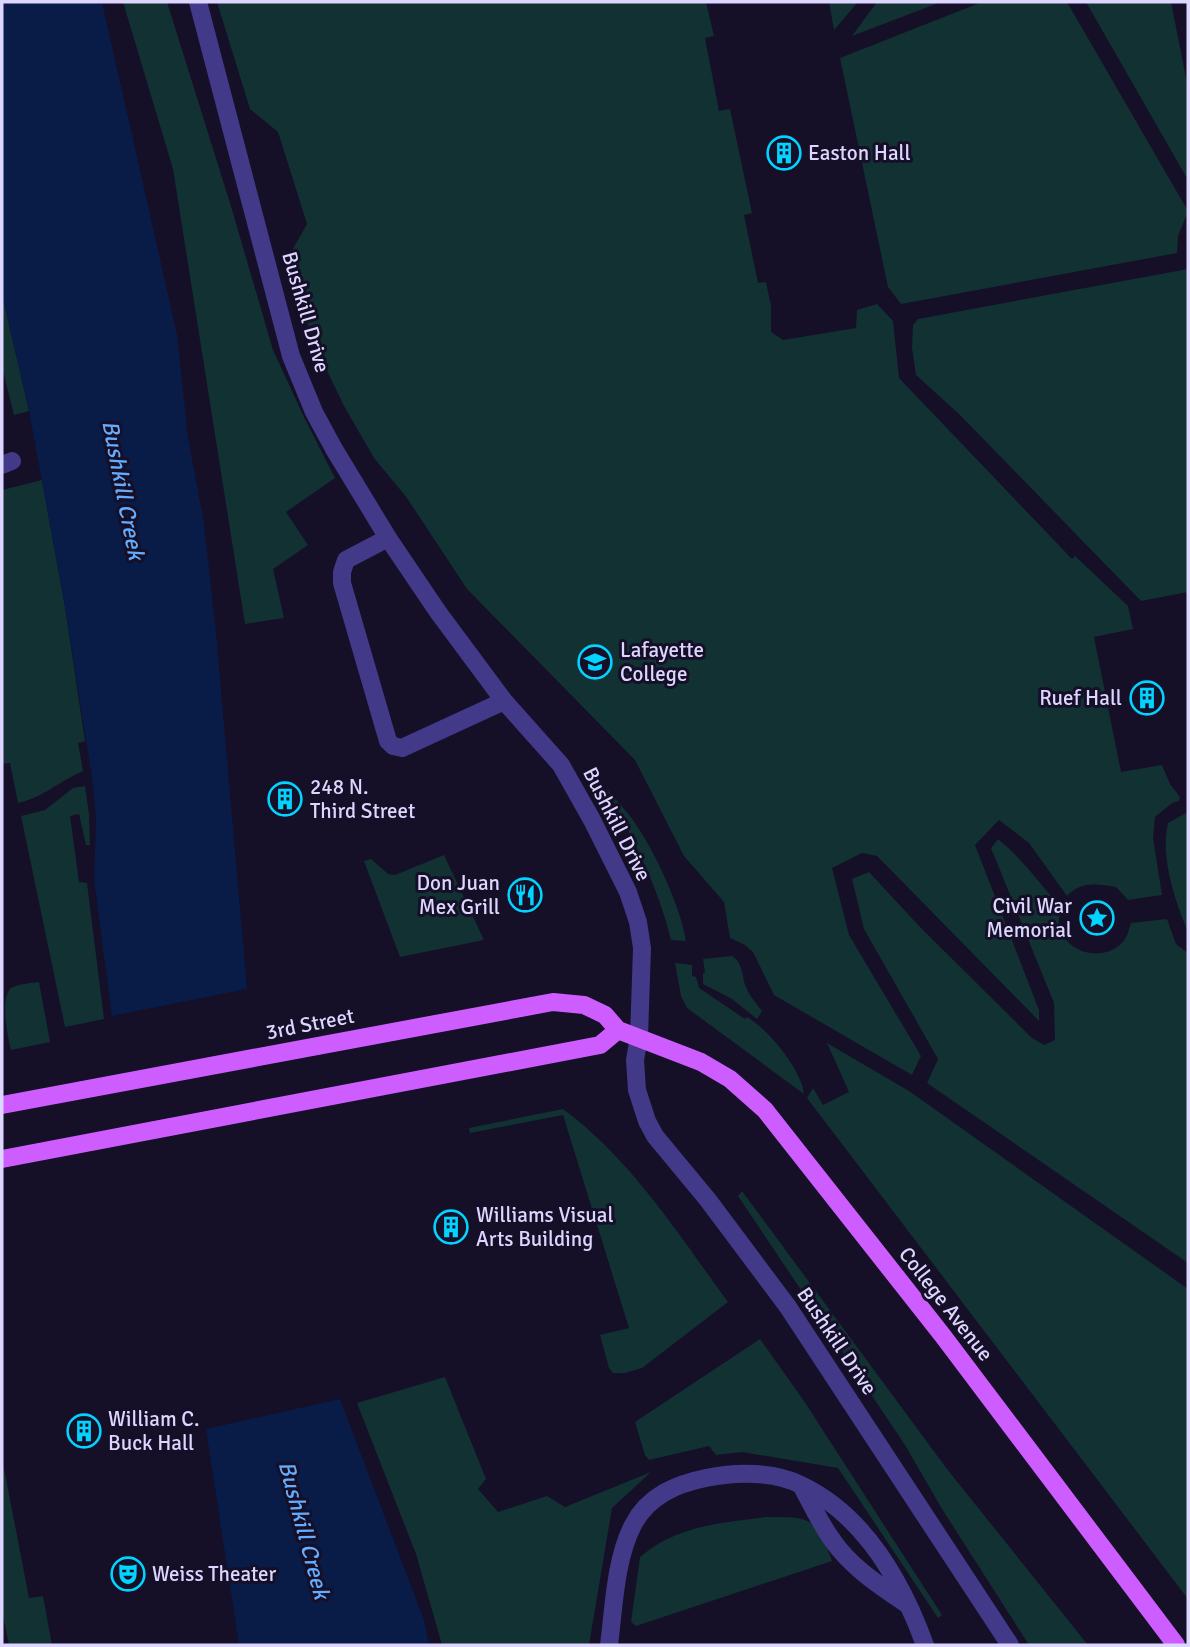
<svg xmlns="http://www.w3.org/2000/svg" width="1190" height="1647" viewBox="0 0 1190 1647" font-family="Signika,sans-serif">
  <rect width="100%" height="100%" fill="#150f28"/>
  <g fill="#123132">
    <polygon points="123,2 167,2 230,203 273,350 304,417 335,478 286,512 308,545 273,569 284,618 245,624 173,169"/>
    <path d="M217,2H706L714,36L705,38L719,111L730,109L752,213L744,215L758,283L766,282L771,306V332L783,340L856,328L857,310L877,304L893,321L899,378L1072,559L1075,556L1128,606L1133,629L1094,637L1121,772L1162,765L1170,784L1180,797L1179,801L1172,803L1155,817L1153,838L1162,895L1128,900L1116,887C1096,884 1081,881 1067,896L1029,843L999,820L975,845L1039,1010V1021L877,856L862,853L832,868L849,935L921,1056L912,1075L774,995L753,952L745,945L730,938L724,902L684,856L635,760L467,589L407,498L374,458L344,406L317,350L285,263L307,224L278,132L250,109Z"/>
    <polygon points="829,2 858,2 834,30"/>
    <polygon points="877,2 941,2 852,36"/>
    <polygon points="982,2 1067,2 1188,211 1178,236 1177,253 901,304 888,287 840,58"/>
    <polygon points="1086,2 1171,2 1188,88 1188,180"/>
    <polygon points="1188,269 1188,592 1141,601 960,415 916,375 912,348 913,325 918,319"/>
    <polygon points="2,294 29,411 14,415 2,367"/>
    <path d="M42,480L65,607L85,741L78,743L83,771C60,781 42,798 18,803L10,763L2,764V490Z"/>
    <polygon points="85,786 89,814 90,845 86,845 79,814 70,816 79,882 87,883 104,1019 65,1027 21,816 45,810 73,788"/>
    <path d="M605,787C616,800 628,812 637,826C656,854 681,908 686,941L671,940C658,885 632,837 605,787Z"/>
    <path d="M1188,812V932C1175,901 1160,858 1168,823Z"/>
    <path d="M998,839C1023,859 1040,885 1062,908C1061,912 1058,920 1059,924C1064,955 1108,964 1125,939C1128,935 1129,928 1131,923L1167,919L1176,944L1188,953V1263L927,1083L938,1059L864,929L852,879L869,872L920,927L1032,1038L1044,1045L1055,1040L1054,1003L991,848Z"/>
    <polygon points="444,855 484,940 400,957 364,861 371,859 388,874 395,875"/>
    <path d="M732,956C744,964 741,975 746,987C749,995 756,1003 762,1011L757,1019L732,999L703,984V974L705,972L703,959Z"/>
    <path d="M675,963L692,965V976L696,977L699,988L745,1019L747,1017C767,1028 802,1070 804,1094L687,1008L681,996Z"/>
    <path d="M39,982L50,1042L11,1050C7,1034 0,998 11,988C19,984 30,983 39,982Z"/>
    <polygon points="827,1043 909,1091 1188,1289 1188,1599 807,1098 813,1088 823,1105 849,1092"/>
    <path d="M563,1109C632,1160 678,1234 728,1302L642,1368L625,1373H613L609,1368L600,1335L629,1328L563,1115L470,1133L469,1128Z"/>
    <polygon points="742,1191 947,1469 1088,1645 1029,1645 942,1509 905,1445 738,1196"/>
    <polygon points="760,1339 804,1401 942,1615 938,1618 838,1468 742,1452 716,1455 709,1446 649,1460 645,1455 635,1422"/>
    <polygon points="445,1377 486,1479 478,1489 498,1512 547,1496 565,1507 651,1472 612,1508 589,1645 442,1645 416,1554 357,1403"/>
    <polygon points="2,1458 29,1598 43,1596 52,1645 9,1645 2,1610"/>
    <path d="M765,1517C810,1517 817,1516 832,1561L636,1626L631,1622L640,1557C676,1526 720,1523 765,1517Z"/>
  </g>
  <polygon fill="#091b47" points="2,2 102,2 177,334 188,437 204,523 216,632 247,989 270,1163 340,1399 424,1620 429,1645 239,1645 206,1429 134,1187 94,879 96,818 92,778 65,607 29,411 2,294"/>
  <polygon fill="#150f28" points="247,989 270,1163 340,1399 206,1429 134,1187 112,1016"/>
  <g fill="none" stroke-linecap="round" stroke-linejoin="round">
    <g stroke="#423988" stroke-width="18">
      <polyline points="2,465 12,461"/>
      <polyline points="388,538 346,560 342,572 342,583 388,741 393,746 402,748 504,701"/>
      <path d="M802,1487C812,1505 821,1525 833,1541C851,1567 879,1585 905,1603"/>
      <path d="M609,1645C614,1607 615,1560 633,1525C648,1496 676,1484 706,1478C736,1472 773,1471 801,1485C864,1515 902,1582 925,1645"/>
    </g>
    <polyline stroke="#423988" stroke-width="18" points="198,2 291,356 314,412 334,449 388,538 438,612 504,701 561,765 592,820 628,892 638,922 642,948 639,1037"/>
    <polyline stroke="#423988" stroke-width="18" points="639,1037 635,1060 637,1090 647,1121 655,1136 708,1200 788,1307 1010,1645"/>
    <g stroke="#ce5dff" stroke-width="18">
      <polyline points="2,1105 553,1002 584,1005 605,1015 618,1030 701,1062 730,1079 765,1110 943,1336 1176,1645"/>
      <polyline points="2,1159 600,1045 618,1030"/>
    </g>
  </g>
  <defs>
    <symbol id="building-ring" viewBox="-11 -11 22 22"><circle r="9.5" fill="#150f28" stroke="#02d3ff" stroke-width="1.5"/><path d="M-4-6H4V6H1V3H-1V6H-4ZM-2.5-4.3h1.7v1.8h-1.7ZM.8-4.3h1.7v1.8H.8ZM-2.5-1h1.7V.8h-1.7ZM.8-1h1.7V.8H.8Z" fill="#02d3ff"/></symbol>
    <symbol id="university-ring" viewBox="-11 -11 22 22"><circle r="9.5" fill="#150f28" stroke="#02d3ff" stroke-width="1.5"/><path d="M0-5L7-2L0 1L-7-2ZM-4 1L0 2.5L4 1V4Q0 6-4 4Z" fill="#02d3ff"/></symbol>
    <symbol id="restaurant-ring" viewBox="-11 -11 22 22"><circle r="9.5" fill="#150f28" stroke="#02d3ff" stroke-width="1.5"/><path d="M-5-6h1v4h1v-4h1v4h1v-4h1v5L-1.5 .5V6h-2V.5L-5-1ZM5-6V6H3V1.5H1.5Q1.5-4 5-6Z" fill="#02d3ff"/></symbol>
    <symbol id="sight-ring" viewBox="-11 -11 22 22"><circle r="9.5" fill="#150f28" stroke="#02d3ff" stroke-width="1.5"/><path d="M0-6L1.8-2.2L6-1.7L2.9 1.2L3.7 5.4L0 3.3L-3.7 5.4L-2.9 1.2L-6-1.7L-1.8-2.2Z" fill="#02d3ff"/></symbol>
    <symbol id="theatre-ring" viewBox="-11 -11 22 22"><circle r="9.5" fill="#150f28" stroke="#02d3ff" stroke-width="1.5"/><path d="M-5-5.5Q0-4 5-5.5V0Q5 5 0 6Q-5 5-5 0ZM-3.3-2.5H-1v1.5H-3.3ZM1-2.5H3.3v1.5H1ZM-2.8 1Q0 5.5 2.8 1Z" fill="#02d3ff"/></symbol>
  </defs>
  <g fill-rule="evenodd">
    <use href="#building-ring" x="765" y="134" width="38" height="38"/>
    <use href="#university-ring" x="576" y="643" width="38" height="38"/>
    <use href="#building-ring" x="1128" y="679" width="38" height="38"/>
    <use href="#building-ring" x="266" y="780" width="38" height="38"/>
    <use href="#restaurant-ring" x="506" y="876" width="38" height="38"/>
    <use href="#sight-ring" x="1078" y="899" width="38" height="38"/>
    <use href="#building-ring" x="432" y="1208" width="38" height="38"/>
    <use href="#building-ring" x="65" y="1412" width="38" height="38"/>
    <use href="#theatre-ring" x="109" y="1555" width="38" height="38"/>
  </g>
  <g text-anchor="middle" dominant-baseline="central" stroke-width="6" stroke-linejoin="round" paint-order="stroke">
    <g font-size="21" fill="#ddd6ff" stroke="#150f28" text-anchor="start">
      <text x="808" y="153">Easton Hall</text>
      <text x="620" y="650">Lafayette<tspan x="620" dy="24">College</tspan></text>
      <text x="1122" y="698" text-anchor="end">Ruef Hall</text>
      <text x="310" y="787">248 N.<tspan x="310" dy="24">Third Street</tspan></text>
      <text x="500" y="883" text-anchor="end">Don Juan<tspan x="500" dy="24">Mex Grill</tspan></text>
      <text x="1072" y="906" text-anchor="end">Civil War<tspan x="1072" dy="24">Memorial</tspan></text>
      <text x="476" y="1215">Williams Visual<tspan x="476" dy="24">Arts Building</tspan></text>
      <text x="108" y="1419">William C.<tspan x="108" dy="24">Buck Hall</tspan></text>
      <text x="152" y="1574">Weiss Theater</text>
    </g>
    <g font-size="21" fill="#ddd6ff" stroke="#150f28">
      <text transform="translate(306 312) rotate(74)">Bushkill Drive</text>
      <text transform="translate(617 824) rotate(63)">Bushkill Drive</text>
      <text transform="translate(310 1024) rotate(-11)">3rd Street</text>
      <text transform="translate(946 1304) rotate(52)">College Avenue</text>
      <text transform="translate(837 1341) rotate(56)">Bushkill Drive</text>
    </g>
    <g font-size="23" font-style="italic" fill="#64acff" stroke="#150f28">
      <text transform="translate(123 490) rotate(79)">Bushkill Creek</text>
      <text transform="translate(304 1530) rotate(75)">Bushkill Creek</text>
    </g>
  </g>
  <rect width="1190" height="1647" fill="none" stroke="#ddd6ff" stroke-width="7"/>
</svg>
